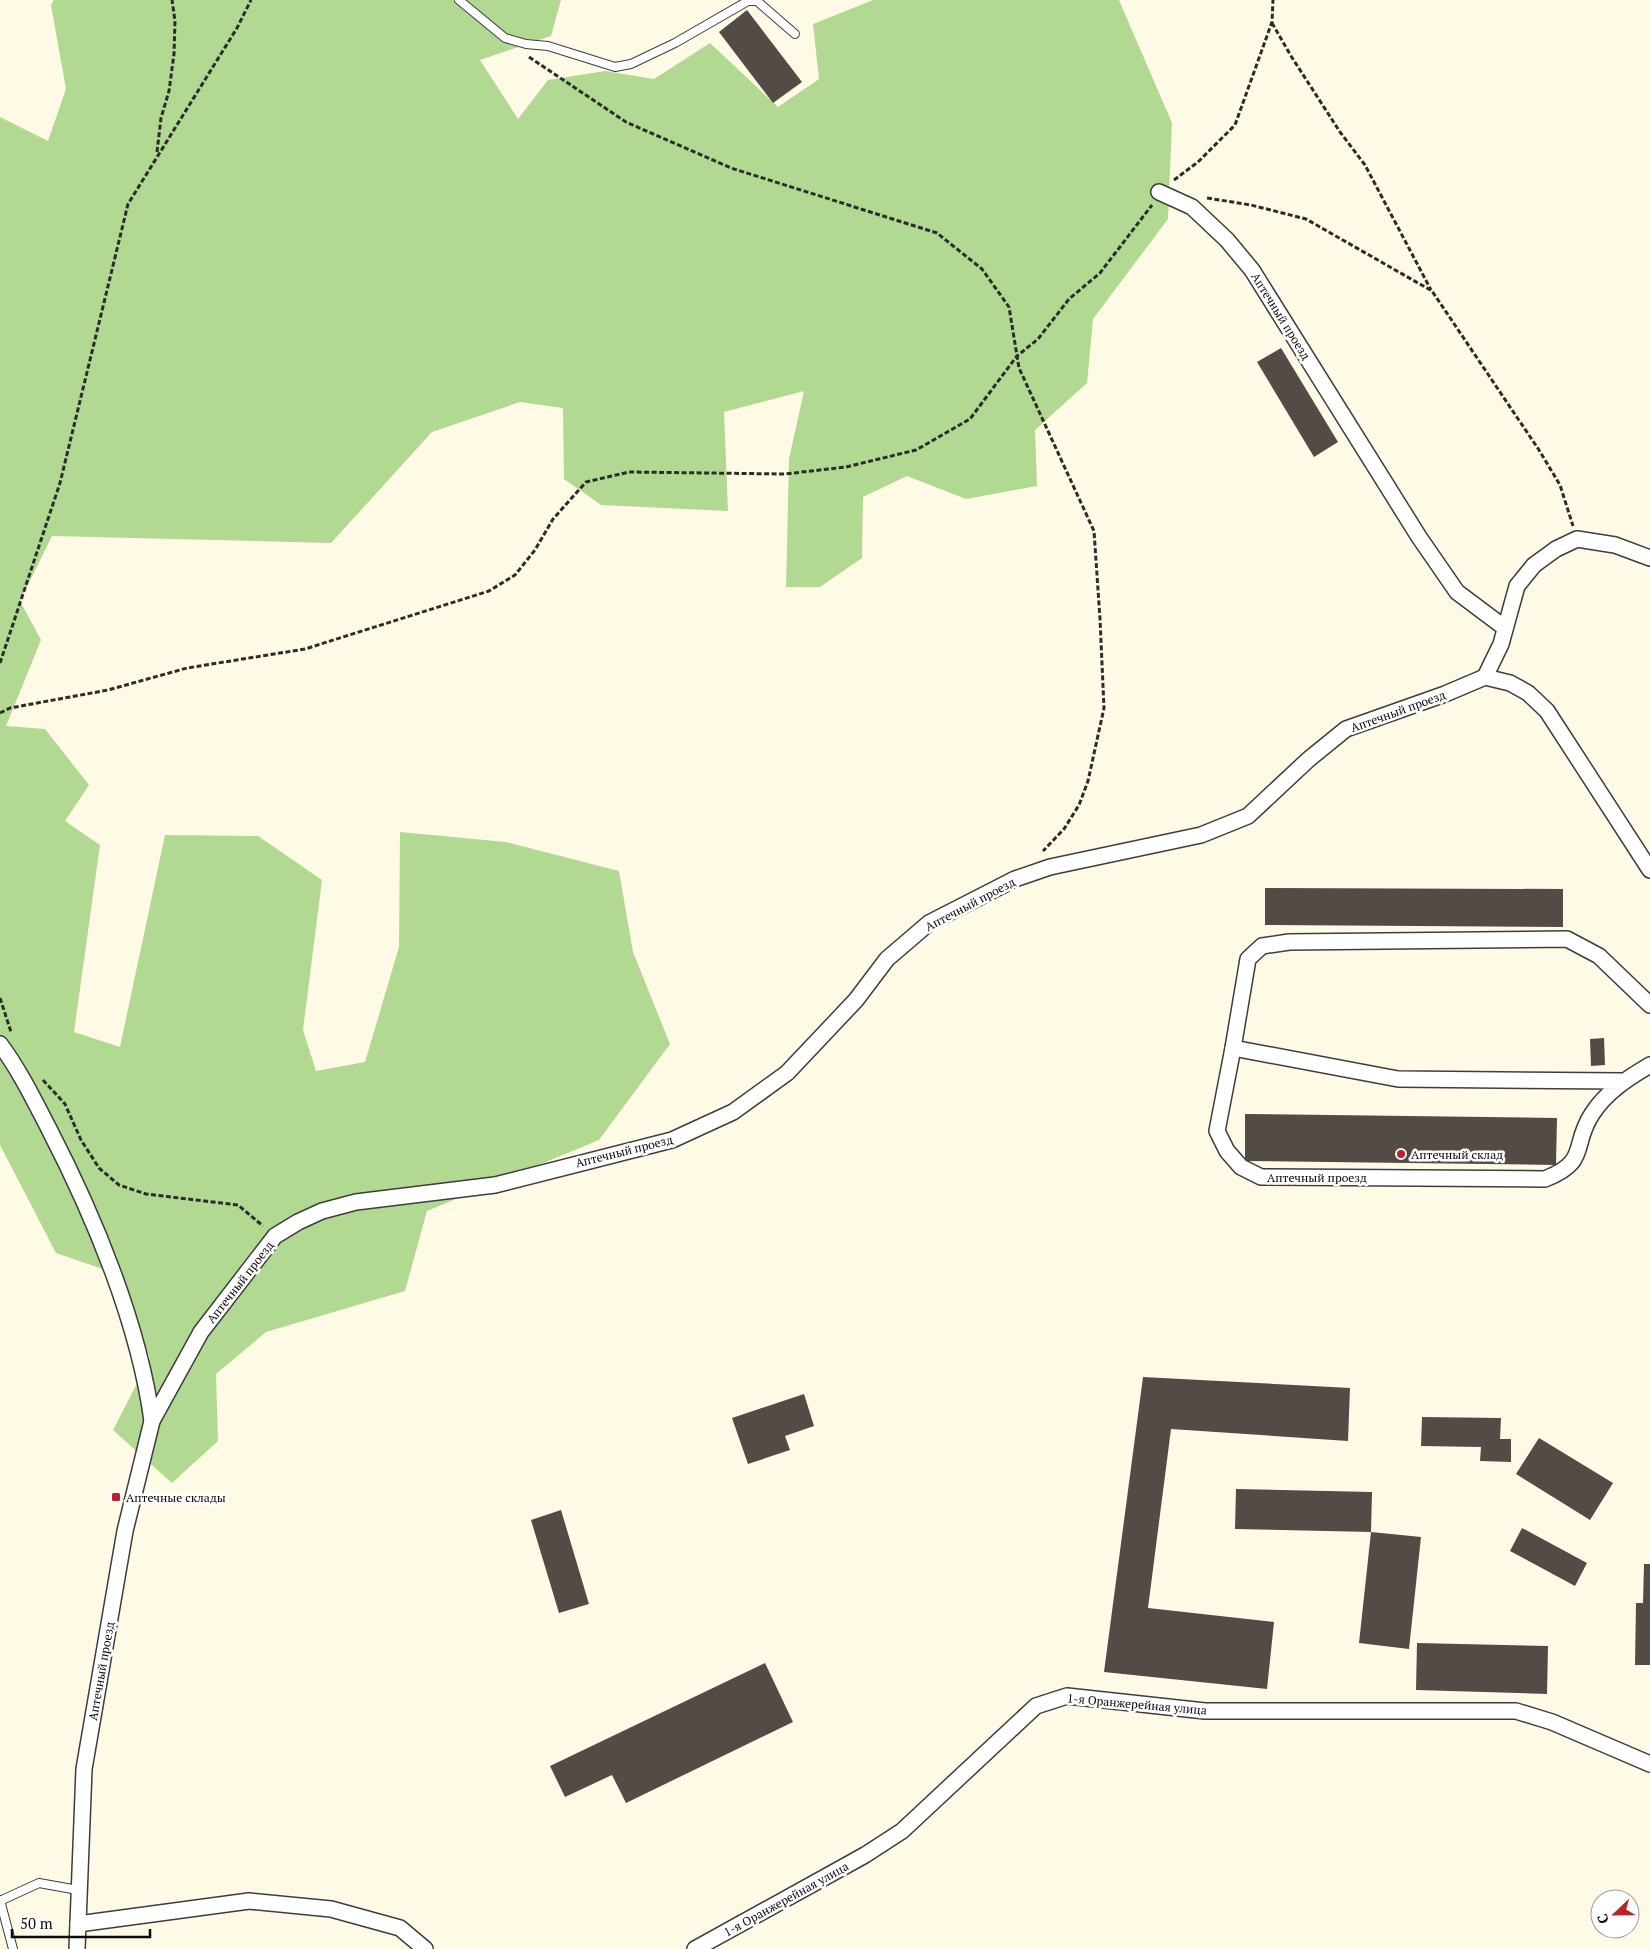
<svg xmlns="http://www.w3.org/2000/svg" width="1650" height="1949" viewBox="0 0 1650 1949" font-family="'PT Serif',serif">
  <rect width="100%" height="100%" fill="#fffae6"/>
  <polygon fill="#b2d991" points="54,0 561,0 551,36 480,60 518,119 548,80 605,71 654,79 710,43 778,107 819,79 813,24 873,0 1119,0 1172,123 1168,219 1093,319 1087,383 1035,430 1037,486 966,499 907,476 863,497 862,558 820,587 786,587 789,459 804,391 724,412 728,511 601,505 564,479 563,408 520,402 432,432 331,543 52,536 20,601 41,640 6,726 45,729 89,785 65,821 100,845 74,1032 120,1047 165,835 258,836 322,880 303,1030 316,1071 365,1062 399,947 400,832 506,842 619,871 633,952 670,1044 599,1140 427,1211 405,1291 266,1332 216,1374 218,1441 172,1483 113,1430 150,1358 117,1274 56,1253 0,1145 0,117 48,141 66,89 51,5"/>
  <g fill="#524b46">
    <polygon points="747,10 802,82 773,103 719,32"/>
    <polygon points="1281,348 1338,442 1314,457 1257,362"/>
    <polygon points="1265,888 1563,889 1563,927 1265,925"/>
    <polygon points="1604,1038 1605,1065 1591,1066 1590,1039"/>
    <polygon points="1245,1114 1557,1118 1556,1165 1245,1161"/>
    <polygon points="1143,1377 1350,1388 1348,1441 1171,1429 1148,1608 1274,1622 1267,1689 1104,1672"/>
    <polygon points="804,1394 814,1426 785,1436 790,1450 748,1464 732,1418"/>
    <polygon points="1422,1417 1501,1418 1500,1439 1511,1439 1511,1462 1480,1461 1481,1447 1421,1446"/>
    <polygon points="1539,1438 1613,1483 1590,1520 1516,1474"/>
    <polygon points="1236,1489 1372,1492 1371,1532 1235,1529"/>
    <polygon points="561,1510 589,1604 559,1613 531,1520"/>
    <polygon points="1522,1528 1587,1563 1575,1586 1510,1551"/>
    <polygon points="1371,1532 1421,1537 1409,1649 1359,1643"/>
    <polygon points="1644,1564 1650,1564 1650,1665 1635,1665 1636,1603 1643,1603"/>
    <polygon points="1417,1643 1548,1646 1547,1694 1416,1690"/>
    <polygon points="765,1663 793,1722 626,1803 612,1775 565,1797 550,1766"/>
  </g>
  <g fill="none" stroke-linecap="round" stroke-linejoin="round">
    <defs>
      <g id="service">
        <polyline points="459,0 505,38 526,44 548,46 615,67 631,64 675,43 748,1 757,1 795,34"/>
        <polyline points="0,1900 13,1949"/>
        <polyline points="2,1900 39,1883 78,1890"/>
      </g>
      <g id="minor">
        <polyline points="1159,192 1192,207 1227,240 1252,270 1419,537 1457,592 1505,628"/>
        <polyline points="1485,677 1501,644 1517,586 1534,565 1556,549 1577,539 1615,545 1650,558"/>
        <path d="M0,1044C20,1071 34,1100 49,1129C94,1216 139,1324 152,1421"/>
        <polyline points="1233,1048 1248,959 1262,946 1289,942 1567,939 1599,956 1650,1005"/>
        <path d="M1621,1081L1398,1079L1233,1048L1217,1131L1227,1151L1241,1167L1261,1177L1545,1179C1590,1161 1571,1146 1592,1114C1606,1092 1628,1078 1650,1065"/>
        <polyline points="78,1924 249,1901 331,1909 400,1928 425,1949"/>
        <polyline points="77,1949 84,1769 125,1531 152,1421 201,1332 275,1236 298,1222 322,1211 356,1202 495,1185 672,1140 733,1112 787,1073 856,1000 887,959 929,923 1015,879 1050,867 1201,835 1248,816 1309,759 1346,729 1445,694 1485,677 1510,683 1528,693 1547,711 1650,870"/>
        <polyline points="695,1949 865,1855 902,1831 1036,1706 1067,1696 1205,1711 1516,1711 1552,1722 1650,1764"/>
      </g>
    </defs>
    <use href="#service" stroke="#3d3d3d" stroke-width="10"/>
    <use href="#minor" stroke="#3d3d3d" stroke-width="18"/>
    <g stroke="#2c2c2c" stroke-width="3" stroke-dasharray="5 2.5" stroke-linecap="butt">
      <polyline points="1272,23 1291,56 1340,132 1365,165 1431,290"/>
      <polyline points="529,57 626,122 731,168 937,233 982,269 1009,307 1019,368 1094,531 1100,619 1104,708 1088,781 1079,805 1064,829 1043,851"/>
      <polyline points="157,152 161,118 169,91 174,54 175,21 172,0"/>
      <polyline points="1174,180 1198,162 1235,125 1272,22 1273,0"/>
      <polyline points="1207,198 1251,205 1306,219 1432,291 1539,450 1560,485 1573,526"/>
      <polyline points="0,663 60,483 128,204 237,28 251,0"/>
      <polyline points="0,713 10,708 108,690 187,668 305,649 489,591 515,575 535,550 553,519 586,482 629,472 785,474 846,467 916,450 970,419 1017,356 1038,339 1069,299 1100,273 1152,205"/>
      <polyline points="0,998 11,1032"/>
      <polyline points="43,1080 65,1104 81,1140 99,1168 119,1185 146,1194 238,1205 263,1226"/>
    </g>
    <use href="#service" stroke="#fff" stroke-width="8"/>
    <use href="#minor" stroke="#fff" stroke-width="15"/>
  </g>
  <g fill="#b9232b" stroke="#fff" stroke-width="2">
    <circle cx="1401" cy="1154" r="5"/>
    <rect x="111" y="1492" width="10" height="10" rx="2.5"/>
  </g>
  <g text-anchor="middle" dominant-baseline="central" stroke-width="5" stroke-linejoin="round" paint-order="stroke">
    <g font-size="12" fill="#0a0a0a" stroke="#fff">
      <text transform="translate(1281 316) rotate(58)">Аптечный проезд</text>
      <text transform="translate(1398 711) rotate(-20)">Аптечный проезд</text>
      <text transform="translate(970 904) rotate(-28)">Аптечный проезд</text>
      <text transform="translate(624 1151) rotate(-14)">Аптечный проезд</text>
      <text x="1317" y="1177">Аптечный проезд</text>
      <text transform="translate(240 1282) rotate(-52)">Аптечный проезд</text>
      <text transform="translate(101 1671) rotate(-80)">Аптечный проезд</text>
      <text transform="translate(1137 1704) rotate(5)">1-я Оранжерейная улица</text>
      <text transform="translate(786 1899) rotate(-29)">1-я Оранжерейная улица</text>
    </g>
    <g font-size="12" fill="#0a0a0a" stroke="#fff" text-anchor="start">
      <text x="1411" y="1154">Аптечный склад</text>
      <text x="126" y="1497">Аптечные склады</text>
    </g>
  </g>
  <g transform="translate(1615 1914) rotate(248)"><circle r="24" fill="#ffffff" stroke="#9d9d9d"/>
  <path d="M0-4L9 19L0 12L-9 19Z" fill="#b9232b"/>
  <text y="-8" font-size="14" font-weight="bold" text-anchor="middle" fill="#0a0a0a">С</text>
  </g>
  <path d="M12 1929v8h138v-8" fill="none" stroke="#0a0a0a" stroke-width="2.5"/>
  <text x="20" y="1929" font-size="15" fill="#0a0a0a" stroke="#ffffff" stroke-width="4" paint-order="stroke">50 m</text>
</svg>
